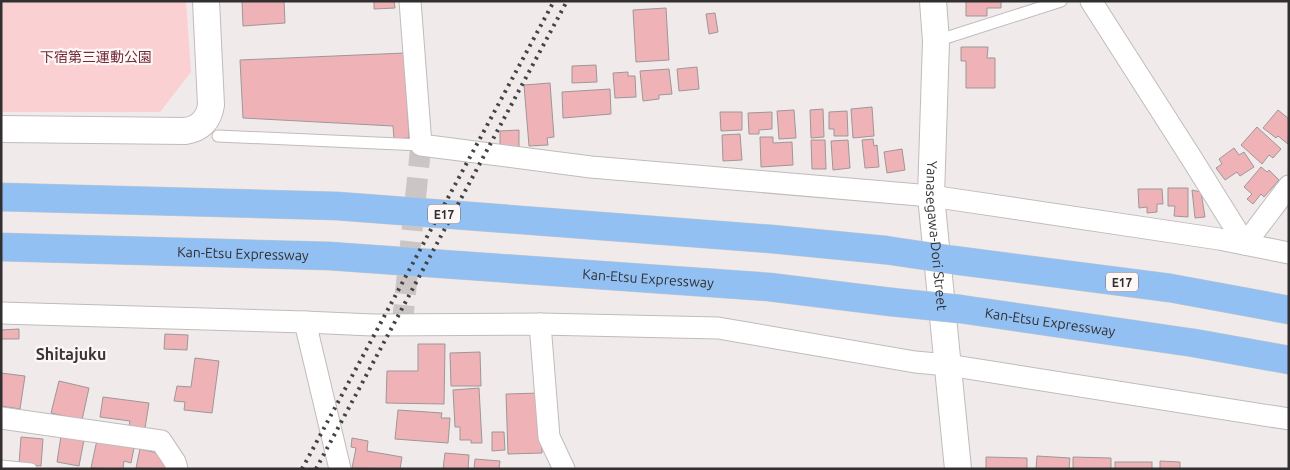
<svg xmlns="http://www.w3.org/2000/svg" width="1290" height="470" viewBox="0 0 1290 470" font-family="Ubuntu,'Noto Sans JP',sans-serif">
  <rect width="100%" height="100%" fill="#f1eaea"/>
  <polygon fill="#fbd0d3" points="1,1 186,1 191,72 160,112 1,112"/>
  <g fill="#efb3b7" stroke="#9d9797">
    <polygon points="242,1 284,1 285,23 243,26"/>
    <polygon points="374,1 394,1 395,8 374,9"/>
    <polygon points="966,1 1001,1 1001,8 987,8 987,16 966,16"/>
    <polygon points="666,8 669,60 636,62 633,10"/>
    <polygon points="715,13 718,32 709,34 706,14"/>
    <polygon points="961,47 988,47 987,58 995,58 995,88 966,88 966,61 961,61"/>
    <polygon points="405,53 409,138 394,139 393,126 243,118 240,60"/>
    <polygon points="596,65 597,82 572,83 572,66"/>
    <polygon points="697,67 699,89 679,91 677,69"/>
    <polygon points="669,69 672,94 659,95 659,99 643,101 640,71"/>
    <polygon points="628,72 628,76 635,76 636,97 615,98 613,73"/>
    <polygon points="550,83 554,137 547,138 548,145 529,146 524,85"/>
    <polygon points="610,89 611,114 563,118 562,92"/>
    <polygon points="872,107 874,136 853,138 851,109"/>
    <polygon points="823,109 824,137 811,138 810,110"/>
    <polygon points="794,110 796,138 779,139 777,111"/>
    <polygon points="1278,110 1289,119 1288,144 1278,136 1276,138 1263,128"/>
    <polygon points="847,111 848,136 834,136 834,129 829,129 829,112"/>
    <polygon points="720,112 742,112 742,130 721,131"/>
    <polygon points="772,112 772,129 759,130 759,134 749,134 748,113"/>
    <polygon points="1257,127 1281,149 1273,158 1269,155 1262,164 1241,145"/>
    <polygon points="519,130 519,149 500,150 500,131"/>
    <polygon points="740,134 742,160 723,161 722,135"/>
    <polygon points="760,137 773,137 773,143 792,142 793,165 761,167"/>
    <polygon points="873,139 874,146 877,145 879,167 865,168 862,140"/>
    <polygon points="811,140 825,140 826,169 812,169"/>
    <polygon points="848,140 850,168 833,170 831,141"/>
    <polygon points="1234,148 1239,155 1244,152 1254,167 1240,176 1237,172 1225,180 1216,168 1222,164 1219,159"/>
    <polygon points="902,149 905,170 887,173 884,152"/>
    <polygon points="1261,167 1267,172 1269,170 1279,180 1264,197 1261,194 1253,204 1247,199 1252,194 1244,187"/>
    <polygon points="1168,188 1188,188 1188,217 1174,216 1175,206 1168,206"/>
    <polygon points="1138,189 1162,189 1163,204 1157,204 1157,212 1147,213 1147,207 1139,208"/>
    <polygon points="1192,190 1201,192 1205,217 1195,218"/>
    <polygon points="19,329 19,339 1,339 1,330"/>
    <polygon points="165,334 188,335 187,350 164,349"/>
    <polygon points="418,344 445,344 444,404 386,403 387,371 418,371"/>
    <polygon points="480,352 481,386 451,386 450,353"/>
    <polygon points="195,358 219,361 212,413 184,410 185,402 174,401 177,386 191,387"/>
    <polygon points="1,373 25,376 20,409 1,406"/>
    <polygon points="59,381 89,388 82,420 51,413"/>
    <polygon points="479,388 482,443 471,443 471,440 460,440 460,427 455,427 453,390"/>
    <polygon points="540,393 542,453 508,454 506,394"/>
    <polygon points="103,397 149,403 145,428 129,426 130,421 100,417"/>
    <polygon points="398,410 442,413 441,418 450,418 448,443 395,439"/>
    <polygon points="492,432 504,432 505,450 492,451"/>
    <polygon points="61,436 84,440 79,466 57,462"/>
    <polygon points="21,437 43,439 41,466 19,464"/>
    <polygon points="352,438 368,441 367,451 402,457 400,469 352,468 356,448 351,447"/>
    <polygon points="97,440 134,448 131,463 124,461 123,469 91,468"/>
    <polygon points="140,449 162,454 161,461 170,464 169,469 136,468"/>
    <polygon points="445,453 469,455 468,469 443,469"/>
    <polygon points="1037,456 1070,458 1069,469 1036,469"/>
    <polygon points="986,457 1027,458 1027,469 986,469"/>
    <polygon points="1073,457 1111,458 1111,469 1073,469"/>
    <polygon points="475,459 500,461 499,469 474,469"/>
    <polygon points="1160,461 1180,462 1180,469 1160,469"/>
    <rect x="1115" y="462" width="37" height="7"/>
  </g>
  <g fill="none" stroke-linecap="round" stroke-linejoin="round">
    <polyline stroke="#cbc5c5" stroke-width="21" stroke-dasharray="21 11" stroke-linecap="butt" points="402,326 421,145"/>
    <defs>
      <g id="service">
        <polyline points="936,41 1061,1"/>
        <polyline points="218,136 421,145"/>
        <polyline points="1,466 31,469"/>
      </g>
      <g id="minor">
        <polyline points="410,1 421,145 591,167 931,196 1219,239 1289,253"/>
        <polyline points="1091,1 1192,159 1245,244 1289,186"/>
        <polyline points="1,313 305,322 372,325 540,324 718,328 915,362 948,365 1289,419"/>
        <polyline points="305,322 340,469"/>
        <polyline points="540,324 549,437 564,469"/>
        <polyline points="1,418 161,441 175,462 177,469"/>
      </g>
      <g id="tertiary">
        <path id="s1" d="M933,1L936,41L931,196L958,469"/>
        <path d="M1,129L185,131C200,129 209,120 211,105L206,1"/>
      </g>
      <g id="motorway">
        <polyline points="1,197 337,206 771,239 885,250"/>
        <path id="s2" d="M1,247L329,256L769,287L891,302"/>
        <polyline points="953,260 1170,288 1289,310"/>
        <path id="s3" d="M960,309L1194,343L1289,360"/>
      </g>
    </defs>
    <use href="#service" stroke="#c1bbbb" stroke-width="13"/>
    <use href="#minor" stroke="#c1bbbb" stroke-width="23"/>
    <use href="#tertiary" stroke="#c1bbbb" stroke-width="28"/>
    <use href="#motorway" stroke="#c9c9c9" stroke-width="29"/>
    <use href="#service" stroke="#fff" stroke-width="11"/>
    <use href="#minor" stroke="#fff" stroke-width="21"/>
    <use href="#tertiary" stroke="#fff" stroke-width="26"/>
    <use href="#motorway" stroke="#92c0f3" stroke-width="28"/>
    <g stroke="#444242" stroke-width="4" stroke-dasharray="2.5 5" stroke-linecap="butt">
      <polyline points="302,469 554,1"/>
      <polyline points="316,469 567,1"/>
    </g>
    <defs>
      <g id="motorway-bridge">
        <polyline points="885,250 953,260"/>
        <polyline points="891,302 960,309"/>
      </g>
    </defs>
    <use href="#motorway-bridge" stroke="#c9c9c9" stroke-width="29" stroke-linecap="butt"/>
    <use href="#motorway-bridge" stroke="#92c0f3" stroke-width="28"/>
  </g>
  <g text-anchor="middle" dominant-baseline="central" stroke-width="4.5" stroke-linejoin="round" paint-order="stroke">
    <g fill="#fef7f8" stroke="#6e6b6b" stroke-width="1">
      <rect x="428" y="204.5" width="32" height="19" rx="4"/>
      <rect x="1106" y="272.5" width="32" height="19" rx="4"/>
    </g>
    <g font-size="12" font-weight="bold" fill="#312f2f">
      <text x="444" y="214">E17</text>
      <text x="1122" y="282">E17</text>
    </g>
    <g font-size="14" fill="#732b36" stroke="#fef7f8">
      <text x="96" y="57">下宿第三運動公園</text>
    </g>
    <g font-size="14" fill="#312f2f" stroke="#fef7f8">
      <text stroke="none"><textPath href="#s1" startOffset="235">Yanasegawa-Dori Street</textPath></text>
      <text stroke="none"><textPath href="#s2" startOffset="242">Kan-Etsu Expressway</textPath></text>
      <text stroke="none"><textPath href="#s2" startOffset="648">Kan-Etsu Expressway</textPath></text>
      <text stroke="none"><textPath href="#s3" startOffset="91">Kan-Etsu Expressway</textPath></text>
    </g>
    <g font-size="16" font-weight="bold" fill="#3b3636" stroke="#fef7f8">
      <text x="71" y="354">Shitajuku</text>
    </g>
  </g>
  <rect width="1290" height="470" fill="none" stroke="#312f2f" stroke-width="5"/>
</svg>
